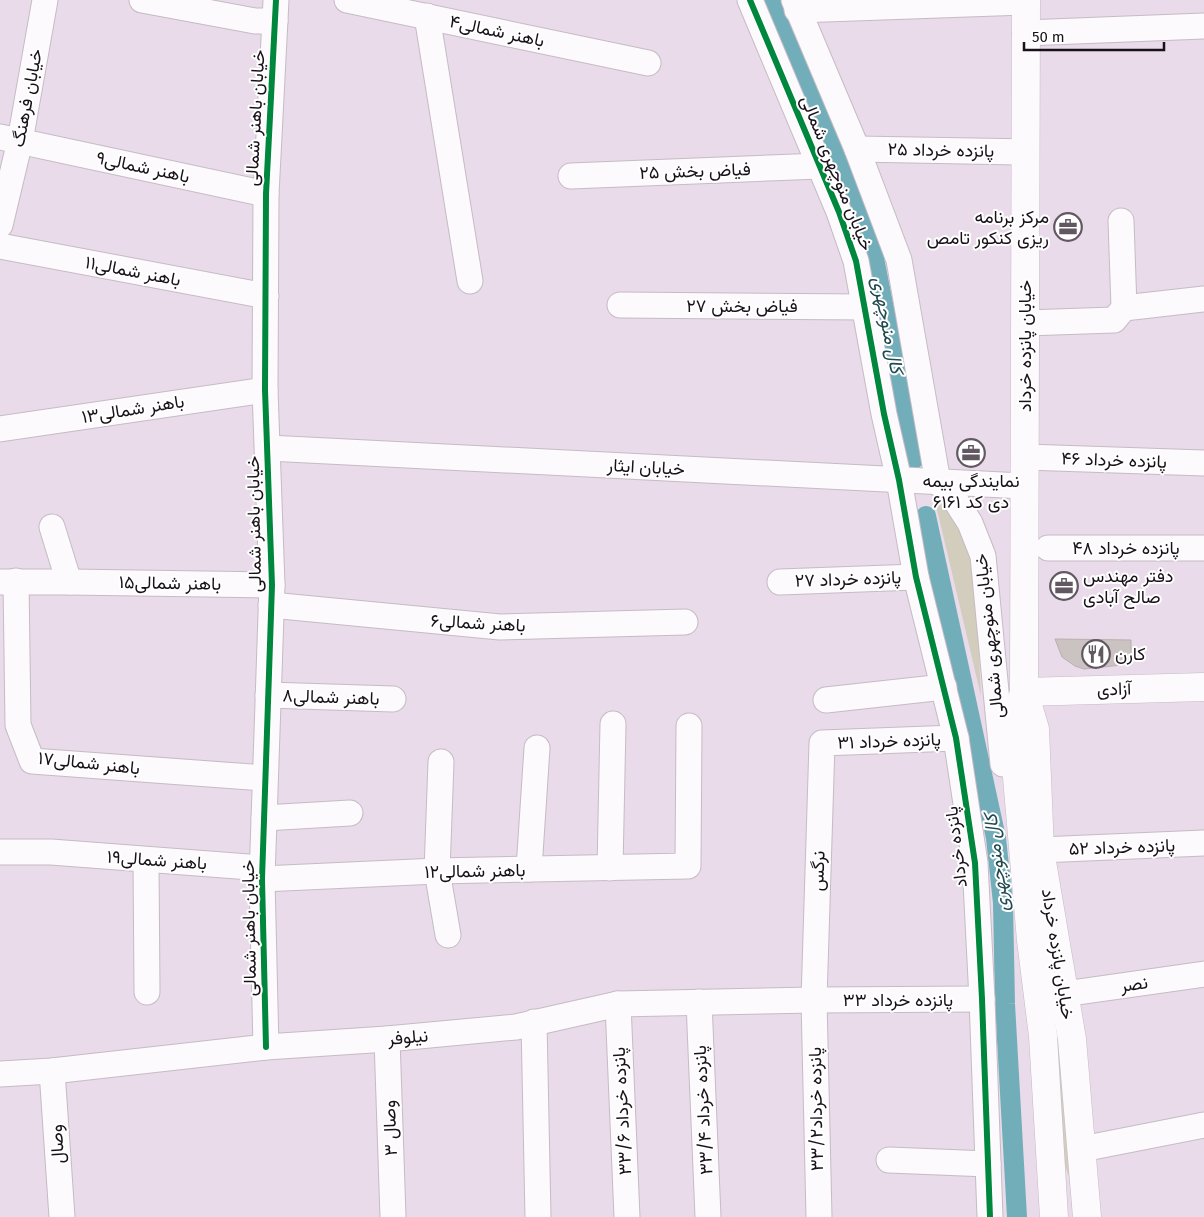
<svg xmlns="http://www.w3.org/2000/svg" width="1204" height="1217" viewBox="0 0 1204 1217" font-family="'Fira Sans',Vazirmatn,sans-serif">
  <rect width="100%" height="100%" fill="#e9dbe9"/>
  <g fill="#d2cdbc">
    <polygon points="950,504 971,544 978,633 981,696 936,505"/>
    <polygon points="1059,1046 1061,1047 1074,1210 1072,1208 1069,1177 1061,1153 1057,1048"/>
  </g>
  <g fill="none" stroke-linecap="round" stroke-linejoin="round">
    <g stroke="#72aeba" stroke-width="20">
      <polyline points="774,0 831,143 846,170 868,228 914,459"/>
      <polyline points="926,516 996,838 1003,903 1005,1004 1017,1217"/>
    </g>
  </g>
  <polygon fill="#cbc2c2" stroke="#b9b0b0" points="1055,639 1131,640 1131,664 1084,669 1075,666 1062,657"/>
  <g fill="none" stroke-linecap="round" stroke-linejoin="round">
    <defs>
      <g id="minor">
        <polyline points="142,0 255,21 275,21"/>
        <polyline points="347,0 648,63"/>
        <polyline points="750,0 839,212 856,261 884,414 899,480 916,577 956,738 975,863 982,999 990,1217"/>
        <polyline points="794,0 857,149 899,260 938,482 954,498 970,523 983,556 1003,764"/>
        <polyline points="797,10 1026,2"/>
        <polyline points="427,16 470,281"/>
        <polyline points="1025,33 1204,26"/>
        <polyline points="0,137 266,194"/>
        <polyline points="857,149 1025,152"/>
        <polyline points="571,176 820,166"/>
        <polyline points="1121,221 1124,308"/>
        <polyline points="0,225 20,141 45,0"/>
        <polyline points="0,246 266,296"/>
        <polyline points="620,305 865,307"/>
        <polyline points="1124,308 1204,299"/>
        <polyline points="1025,323 1114,320 1124,308"/>
        <polyline points="0,429 265,390"/>
        <polyline points="268,448 1024,486"/>
        <polyline points="1025,457 1204,463"/>
        <polyline points="52,527 69,582"/>
        <polyline points="1048,548 1204,548"/>
        <polyline points="16,581 18,725 32,761 265,778"/>
        <polyline points="0,582 69,582 272,585"/>
        <polyline points="780,582 916,577"/>
        <polyline points="271,605 500,627 685,622"/>
        <polyline points="268,695 393,699"/>
        <polyline points="826,700 944,687"/>
        <polyline points="441,762 437,871 448,935"/>
        <polyline points="264,818 350,813"/>
        <polyline points="1040,850 1204,843"/>
        <polyline points="0,852 51,852 262,868"/>
        <polyline points="146,860 147,992"/>
        <polyline points="610,868 613,724"/>
        <polyline points="529,869 537,748"/>
        <polyline points="262,879 437,871 688,866 689,726"/>
        <polyline points="1064,994 1204,974"/>
        <polyline points="699,1002 708,1217"/>
        <polyline points="618,1004 627,1217"/>
        <polyline points="534,1022 538,1217"/>
        <polyline points="387,1039 393,1217"/>
        <polyline points="266,1047 262,879 272,585 265,390 266,194 276,0"/>
        <polyline points="52,1071 62,1217"/>
        <polyline points="0,1074 52,1071 266,1047 387,1039 516,1027 618,1004 814,1000 982,999"/>
        <polyline points="1082,1149 1204,1125"/>
        <polyline points="889,1160 988,1164"/>
        <polyline points="819,1217 814,1000 822,743 956,738"/>
      </g>
      <g id="major">
        <polyline points="1026,0 1024,692 1013,731 1031,940 1043,1036 1054,1217"/>
        <polyline points="1024,692 1035,729 1040,850 1072,1039 1087,1217"/>
        <polyline points="1024,692 1204,687"/>
      </g>
    </defs>
    <use href="#minor" stroke="#c5bbc5" stroke-width="27"/>
    <use href="#major" stroke="#c5bbc5" stroke-width="29"/>
    <use href="#minor" stroke="#fcfafc" stroke-width="25"/>
    <use href="#major" stroke="#fcfafc" stroke-width="28"/>
    <defs>
      <g id="cycleway">
        <polyline points="750,0 839,212 856,261 884,414 899,480 916,577 956,738 975,863 982,999 990,1217"/>
        <polyline points="266,1047 262,879 272,585 265,390 266,194 276,0"/>
      </g>
    </defs>
    <use href="#cycleway" stroke="#fff" stroke-width="9"/>
    <use href="#cycleway" stroke="#00873e" stroke-width="6"/>
  </g>
  <defs>
    <symbol id="office-ring" viewBox="-11 -11 22 22"><circle r="9.5" fill="#fff" stroke="#625862" stroke-width="1.5"/><path d="M-6-3h4V-5.5h4V-3h4V5H-6ZM-1-4.5V-3h2v-1.5ZM-6 0V1H6V0Z" fill="#625862"/></symbol>
    <symbol id="restaurant-ring" viewBox="-11 -11 22 22"><circle r="9.5" fill="#fff" stroke="#625862" stroke-width="1.5"/><path d="M-5-6h1v4h1v-4h1v4h1v-4h1v5L-1.5 .5V6h-2V.5L-5-1ZM5-6V6H3V1.5H1.5Q1.5-4 5-6Z" fill="#625862"/></symbol>
  </defs>
  <g fill-rule="evenodd">
    <use href="#office-ring" x="1052" y="211" width="32" height="32"/>
    <use href="#office-ring" x="955" y="437" width="32" height="32"/>
    <use href="#office-ring" x="1048" y="570" width="32" height="32"/>
    <use href="#restaurant-ring" x="1080" y="638" width="32" height="32"/>
  </g>
  <g text-anchor="middle" dominant-baseline="central" stroke-width="4" stroke-linejoin="round" paint-order="stroke">
    <g font-size="18" fill="#191119" stroke="#fff">
      <text transform="translate(497 31) rotate(12)">باهنر شمالی۴</text>
      <text transform="translate(27 98) rotate(-79)">خیابان فرهنگ</text>
      <text transform="translate(255 118) rotate(-87)">خیابان باهنر شمالی</text>
      <text transform="translate(941 150) rotate(1)">پانزده خرداد ۲۵</text>
      <text transform="translate(143 167) rotate(12)">باهنر شمالی۹</text>
      <text transform="translate(695 171) rotate(-2)">فیاض بخش ۲۵</text>
      <text transform="translate(837 173) rotate(68)">خیابان منوچهری شمالی</text>
      <text transform="translate(133 271) rotate(11)">باهنر شمالی۱۱</text>
      <text x="742" y="306">فیاض بخش ۲۷</text>
      <text transform="translate(1025 346) rotate(-90)">خیابان پانزده خرداد</text>
      <text transform="translate(133 409) rotate(-9)">باهنر شمالی۱۳</text>
      <text transform="translate(1114 460) rotate(2)">پانزده خرداد ۴۶</text>
      <text transform="translate(646 467) rotate(3)">خیابان ایثار</text>
      <text transform="translate(254 524) rotate(-91)">خیابان باهنر شمالی</text>
      <text x="1126" y="548">پانزده خرداد ۴۸</text>
      <text transform="translate(848 579) rotate(-2)">پانزده خرداد ۲۷</text>
      <text transform="translate(170 583) rotate(1)">باهنر شمالی۱۵</text>
      <text transform="translate(478 623) rotate(3)">باهنر شمالی۶</text>
      <text transform="translate(989 636) rotate(-96)">خیابان منوچهری شمالی</text>
      <text transform="translate(1114 689) rotate(-2)">آزادی</text>
      <text transform="translate(331 697) rotate(2)">باهنر شمالی۸</text>
      <text transform="translate(889 741) rotate(-2)">پانزده خرداد ۳۱</text>
      <text transform="translate(89 763) rotate(6)">باهنر شمالی۱۷</text>
      <text transform="translate(956 847) rotate(-97)">پانزده خرداد</text>
      <text transform="translate(1122 847) rotate(-2)">پانزده خرداد ۵۲</text>
      <text transform="translate(157 860) rotate(4)">باهنر شمالی۱۹</text>
      <text transform="translate(475 871) rotate(-1)">باهنر شمالی۱۲</text>
      <text transform="translate(818 871) rotate(-88)">نرگس</text>
      <text transform="translate(249 928) rotate(-91)">خیابان باهنر شمالی</text>
      <text transform="translate(1058 954) rotate(81)">خیابان پانزده خرداد</text>
      <text transform="translate(1134 984) rotate(-8)">نصر</text>
      <text x="898" y="1000">پانزده خرداد ۳۳</text>
      <text transform="translate(408 1037) rotate(-5)">نیلوفر</text>
      <text transform="translate(816 1109) rotate(-91)">پانزده خرداد۳۳/۲</text>
      <text transform="translate(703 1110) rotate(-93)">پانزده خرداد ۳۳/۴</text>
      <text transform="translate(622 1111) rotate(-93)">پانزده خرداد ۳۳/۶</text>
      <text transform="translate(390 1128) rotate(-92)">وصال ۳</text>
      <text transform="translate(57 1144) rotate(-94)">وصال</text>
    </g>
    <g font-size="18" fill="#191119" stroke="#fff" text-anchor="start">
      <text x="1049" y="217" text-anchor="end">مرکز برنامه<tspan x="1049" dy="21">ریزی کنکور تامص</tspan></text>
      <text x="971" y="481" text-anchor="middle">نمایندگی بیمه<tspan x="971" dy="21">دی کد ۶۱۶۱</tspan></text>
      <text x="1083" y="576">دفتر مهندس<tspan x="1083" dy="21">صالح آبادی</tspan></text>
      <text x="1115" y="654">کارن</text>
    </g>
    <g font-size="19" font-style="italic" fill="#214a50" stroke="#fff">
      <text transform="translate(888 325) rotate(79)">کال منوچهری</text>
      <text transform="translate(996 863) rotate(-97)">کال منوچهری</text>
    </g>
  </g>
  <path d="M1024 42v8h140v-8" fill="none" stroke="#191119" stroke-width="2.5"/>
  <text x="1032" y="42" font-size="15" fill="#191119" stroke="#ffffff" stroke-width="4" paint-order="stroke">50 m</text>
</svg>
